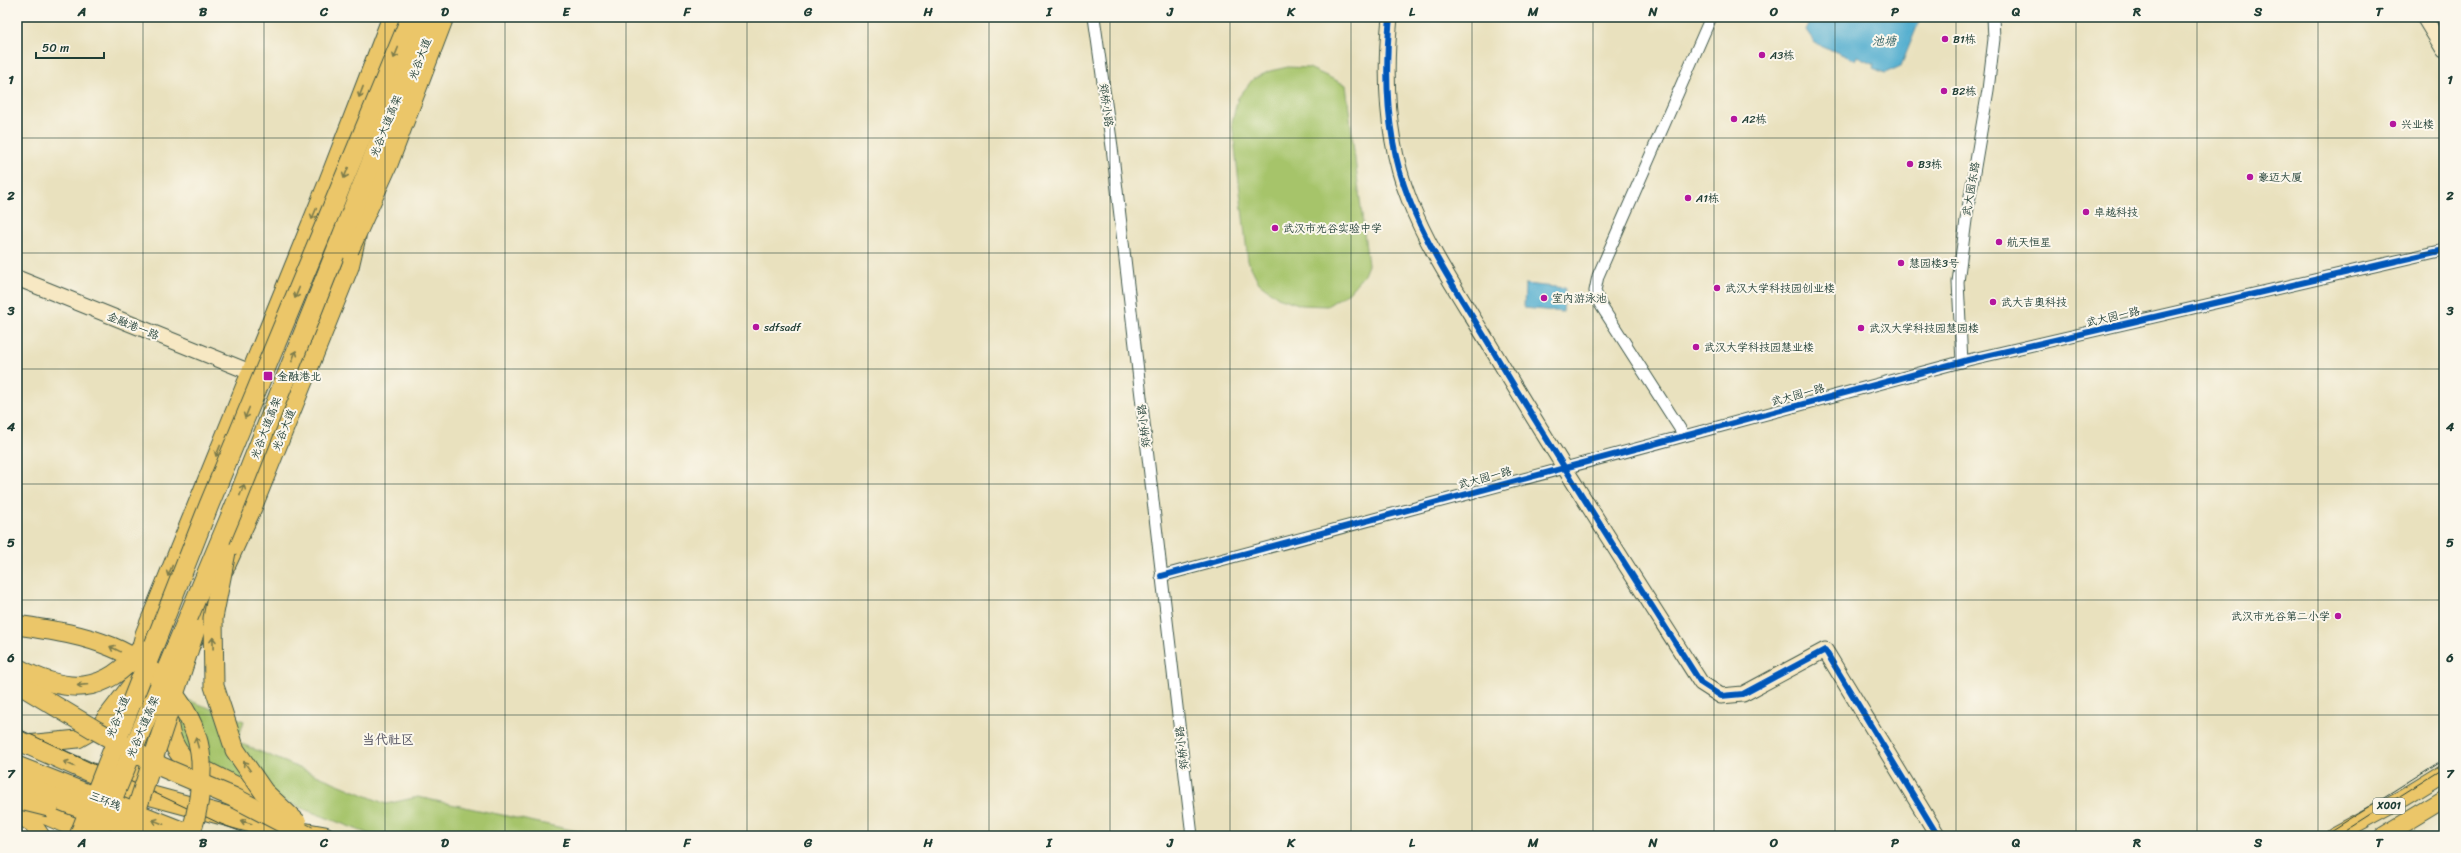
<svg xmlns="http://www.w3.org/2000/svg" width="2461" height="853" viewBox="0 0 2461 853" font-family="Sriracha,'LXGW WenKai TC',sans-serif">
  <rect width="100%" height="100%" fill="#fbf7ec"/>
  <filter id="ink" filterUnits="userSpaceOnUse"><feTurbulence type="fractalNoise" baseFrequency=".025" numOctaves="2"/><feDisplacementMap in="SourceGraphic" scale="8" xChannelSelector="R" yChannelSelector="G"/><feConvolveMatrix kernelMatrix="1 2 1 2 8 2 1 2 1" color-interpolation-filters="sRGB"/></filter>
  <filter id="wash" filterUnits="userSpaceOnUse"><feTurbulence type="fractalNoise" baseFrequency=".012" numOctaves="4" result="noise"/><feDisplacementMap in="SourceGraphic" scale="16" xChannelSelector="R" yChannelSelector="G"/><feGaussianBlur stdDeviation="0.9" result="paint"/><feColorMatrix in="noise" values="0 0 0 0 0 0 0 0 0 0 0 0 0 0 0 0 0 1.4 0 .05"/><feComposite in="paint" operator="in"/></filter>
  <g filter="url(#wash)">
    <rect width="100%" height="100%" fill="#e9e1be"/>
    <g fill="#a6c46b" stroke="#628050">
      <polygon points="1288,67 1309,68 1346,85 1368,265 1364,275 1349,292 1327,306 1301,305 1278,297 1259,283 1248,261 1232,122 1238,98 1253,79 1270,71"/>
      <polygon points="180,697 244,721 237,742 386,804 418,797 600,836 374,836 283,801 191,758 173,734"/>
    </g>
    <g fill="#51adcf" stroke="#387582">
      <polygon points="1812,17 1921,17 1901,66 1885,73 1873,68 1874,64 1857,56 1855,60 1815,43 1806,30"/>
      <polygon points="1525,284 1565,288 1563,312 1524,308"/>
    </g>
  </g>
  <g filter="url(#ink)">
    <g fill="none" stroke-linecap="round" stroke-linejoin="round">
      <defs>
        <g id="street">
          <polyline points="1094,17 1112,147 1192,836"/>
          <polyline points="1962,362 1958,282 1966,220 1988,90 1994,39 1993,17"/>
          <polyline points="1684,435 1600,304 1595,291 1598,276 1711,17"/>
          <polyline points="1161,576 1968,360 2444,250"/>
        </g>
        <g id="secondary">
          <path d="M1390,17C1384,77 1387,143 1409,199C1430,254 1465,303 1495,354C1561,465 1631,573 1701,683L1721,696L1743,694L1825,650L1938,836"/>
          <polyline points="2424,17 2444,50"/>
          <polyline points="17,278 250,372"/>
        </g>
        <g id="primary">
          <polyline points="225,569 253,508 350,267 357,237"/>
          <polyline points="192,644 213,597"/>
          <polyline points="137,662 144,634 325,188 391,17"/>
          <polyline points="26,744 78,739 99,727 132,684"/>
          <polyline points="17,814 33,824 41,836"/>
          <polyline points="111,836 150,746"/>
          <polyline points="2333,836 2405,797 2444,773"/>
          <polyline points="2383,836 2444,799"/>
        </g>
        <g id="highway">
          <path d="M167,711C169,732 171,746 186,761L277,807"/>
          <polyline points="17,740 130,790 252,823 325,836"/>
          <polyline points="26,806 94,836"/>
        </g>
      </defs>
      <use href="#street" stroke="#3d5649" stroke-width="13"/>
      <use href="#secondary" stroke="#3d5649" stroke-width="17"/>
      <use href="#primary" stroke="#3d5649" stroke-width="19"/>
      <use href="#highway" stroke="#3d5649" stroke-width="21"/>
      <use href="#street" stroke="#fff" stroke-width="11"/>
      <use href="#secondary" stroke="#f7e8c3" stroke-width="15"/>
      <use href="#primary" stroke="#ebc669" stroke-width="17"/>
      <use href="#highway" stroke="#ebc669" stroke-width="19"/>
      <g stroke="#1f3d34" stroke-width="1">
        <polyline points="17,728 221,824 252,836"/>
        <polyline points="2322,836 2444,759"/>
        <polyline points="2337,836 2444,768"/>
      </g>
      <defs>
        <g id="highway-bridge">
          <polyline points="349,250 388,164 444,17"/>
          <polyline points="226,552 213,618 214,686 235,750 264,792 297,823"/>
          <path d="M17,625C50,630 81,634 112,647C156,665 198,711 201,761C202,787 198,812 190,836"/>
          <path d="M17,668C67,694 104,696 141,649"/>
          <polyline points="17,683 97,731 162,767 233,797 308,836"/>
          <polyline points="17,766 194,836"/>
          <polyline points="17,783 150,836"/>
          <polyline points="17,799 49,807"/>
          <polyline points="79,836 209,505 411,17"/>
          <polyline points="97,836 234,508 429,17"/>
          <polyline points="128,836 195,630"/>
        </g>
      </defs>
      <use href="#highway-bridge" stroke="#3d5649" stroke-width="21" stroke-linecap="butt"/>
      <use href="#highway-bridge" stroke="#ebc669" stroke-width="19"/>
      <defs>
        <g id="cycleway">
          <path d="M1390,17C1384,77 1387,143 1409,199C1430,254 1465,303 1495,354C1561,465 1631,573 1701,683L1721,696L1743,694L1825,650L1938,836"/>
          <polyline points="1161,576 1968,360 2444,250"/>
        </g>
      </defs>
      <use href="#cycleway" stroke="#fbf7ec" stroke-width="8"/>
      <use href="#cycleway" stroke="#0057b8" stroke-width="6"/>
    </g>
    <defs><path id="oneway-shaft" d="M-6 0H5M1.5-3L5.5 0L1.5 3" fill="none" stroke-width="1.6" stroke-linecap="round" stroke-linejoin="round"/></defs>
    <g stroke="#7b7b4c">
      <use href="#oneway-shaft" transform="translate(396 53) rotate(112)"/>
      <use href="#oneway-shaft" transform="translate(361 92) rotate(111)"/>
      <use href="#oneway-shaft" transform="translate(346 173) rotate(112)"/>
      <use href="#oneway-shaft" transform="translate(314 214) rotate(113)"/>
      <use href="#oneway-shaft" transform="translate(297 293) rotate(112)"/>
      <use href="#oneway-shaft" transform="translate(294 356) rotate(-69)"/>
      <use href="#oneway-shaft" transform="translate(247 413) rotate(112)"/>
      <use href="#oneway-shaft" transform="translate(218 451) rotate(112)"/>
      <use href="#oneway-shaft" transform="translate(242 490) rotate(-69)"/>
      <use href="#oneway-shaft" transform="translate(170 571) rotate(112)"/>
      <use href="#oneway-shaft" transform="translate(213 643) rotate(-91)"/>
      <use href="#oneway-shaft" transform="translate(115 649) rotate(-154)"/>
      <use href="#oneway-shaft" transform="translate(83 685) rotate(174)"/>
      <use href="#oneway-shaft" transform="translate(197 743) rotate(-106)"/>
      <use href="#oneway-shaft" transform="translate(69 764) rotate(-156)"/>
      <use href="#oneway-shaft" transform="translate(247 766) rotate(-125)"/>
      <use href="#oneway-shaft" transform="translate(158 822) rotate(-158)"/>
      <use href="#oneway-shaft" transform="translate(246 822) rotate(-164)"/>
    </g>
  </g>
  <path fill="none" stroke="#1f3d34" stroke-width="1" stroke-opacity="0.55" d="M143,17V836M264,17V836M385,17V836M505,17V836M626,17V836M747,17V836M868,17V836M989,17V836M1110,17V836M1230,17V836M1351,17V836M1472,17V836M1593,17V836M1714,17V836M1835,17V836M1956,17V836M2076,17V836M2197,17V836M2318,17V836M17,138H2444M17,253H2444M17,369H2444M17,484H2444M17,600H2444M17,715H2444"/>
  <g fill="#b5179e" stroke="#fbf7ec" stroke-width="1.5">
    <circle cx="1945" cy="39" r="4"/>
    <circle cx="1762" cy="55" r="4"/>
    <circle cx="1944" cy="91" r="4"/>
    <circle cx="1734" cy="119" r="4"/>
    <circle cx="2393" cy="124" r="4"/>
    <circle cx="1910" cy="164" r="4"/>
    <circle cx="2250" cy="177" r="4"/>
    <circle cx="1688" cy="198" r="4"/>
    <circle cx="2086" cy="212" r="4"/>
    <circle cx="1275" cy="228" r="4"/>
    <circle cx="1999" cy="242" r="4"/>
    <circle cx="1901" cy="263" r="4"/>
    <circle cx="1717" cy="288" r="4"/>
    <circle cx="1544" cy="298" r="4"/>
    <circle cx="1993" cy="302" r="4"/>
    <circle cx="756" cy="327" r="4"/>
    <circle cx="1861" cy="328" r="4"/>
    <circle cx="1696" cy="347" r="4"/>
    <rect x="263" y="371" width="10" height="10" rx="2"/>
    <circle cx="2338" cy="616" r="4"/>
  </g>
  <g text-anchor="middle" dominant-baseline="central" stroke-width="4" stroke-linejoin="round" paint-order="stroke">
    <rect fill="#fbf7ec" stroke="#61756b" stroke-width="1" x="2373" y="798" width="32" height="16" rx="3"/>
    <g font-size="10" font-weight="bold" fill="#1f3d34">
      <text x="2389" y="806">X001</text>
    </g>
    <g font-size="11" fill="#1f3d34" stroke="#fbf7ec" text-anchor="start">
      <text x="1953" y="39">B1栋</text>
      <text x="1770" y="55">A3栋</text>
      <text x="1952" y="91">B2栋</text>
      <text x="1742" y="119">A2栋</text>
      <text x="2401" y="124">兴业楼</text>
      <text x="1918" y="164">B3栋</text>
      <text x="2258" y="177">豪迈大厦</text>
      <text x="1696" y="198">A1栋</text>
      <text x="2094" y="212">卓越科技</text>
      <text x="1283" y="228">武汉市光谷实验中学</text>
      <text x="2007" y="242">航天恒星</text>
      <text x="1909" y="263">慧园楼3号</text>
      <text x="1725" y="288">武汉大学科技园创业楼</text>
      <text x="1552" y="298">室内游泳池</text>
      <text x="2001" y="302">武大吉奥科技</text>
      <text x="764" y="327">sdfsadf</text>
      <text x="1869" y="328">武汉大学科技园慧园楼</text>
      <text x="1704" y="347">武汉大学科技园慧业楼</text>
      <text x="277" y="376">金融港北</text>
      <text x="2330" y="616" text-anchor="end">武汉市光谷第二小学</text>
    </g>
    <g font-size="11" fill="#1f3d34" stroke="#fbf7ec">
      <text transform="translate(420 59) rotate(-69)">光谷大道</text>
      <text transform="translate(1106 105) rotate(82)">郑桥小路</text>
      <text transform="translate(386 126) rotate(-68)">光谷大道高架</text>
      <text transform="translate(1971 189) rotate(-80)">武大园东路</text>
      <text transform="translate(2113 317) rotate(-13)">武大园一路</text>
      <text transform="translate(133 326) rotate(22)">金融港一路</text>
      <text transform="translate(1798 395) rotate(-15)">武大园一路</text>
      <text transform="translate(1144 426) rotate(-97)">郑桥小路</text>
      <text transform="translate(266 428) rotate(-69)">光谷大道高架</text>
      <text transform="translate(284 430) rotate(-68)">光谷大道</text>
      <text transform="translate(1485 478) rotate(-15)">武大园一路</text>
      <text transform="translate(118 717) rotate(-68)">光谷大道</text>
      <text transform="translate(143 727) rotate(-67)">光谷大道高架</text>
      <text transform="translate(1182 748) rotate(-97)">郑桥小路</text>
      <text transform="translate(105 801) rotate(22)">三环线</text>
    </g>
    <g font-size="12" font-style="italic" fill="#2e5f62" stroke="#fbf7ec">
      <text x="1884" y="41">池塘</text>
    </g>
    <g font-size="13" font-weight="bold" fill="#62616d" stroke="#fbf7ec">
      <text x="388" y="739">当代社区</text>
    </g>
  </g>
  <rect width="2461" height="853" fill="none" stroke="#fbf7ec" stroke-width="44"/>
  <path d="M36 52v6h68v-6" fill="none" stroke="#1f3d34" stroke-width="2"/>
  <text x="42" y="52" font-size="12" fill="#1f3d34" stroke="#fbf7ec" stroke-width="3" paint-order="stroke">50 m</text>
  <rect x="22" y="22" width="2417" height="809" fill="none" stroke="#1f3d34" stroke-width="1.5"/>
  <g font-size="13" text-anchor="middle" font-weight="bold" fill="#1f3d34">
    <text x="82" y="16">A</text>
    <text x="203" y="16">B</text>
    <text x="324" y="16">C</text>
    <text x="445" y="16">D</text>
    <text x="566" y="16">E</text>
    <text x="687" y="16">F</text>
    <text x="808" y="16">G</text>
    <text x="928" y="16">H</text>
    <text x="1049" y="16">I</text>
    <text x="1170" y="16">J</text>
    <text x="1291" y="16">K</text>
    <text x="1412" y="16">L</text>
    <text x="1533" y="16">M</text>
    <text x="1653" y="16">N</text>
    <text x="1774" y="16">O</text>
    <text x="1895" y="16">P</text>
    <text x="2016" y="16">Q</text>
    <text x="2137" y="16">R</text>
    <text x="2258" y="16">S</text>
    <text x="2379" y="16">T</text>
    <text x="11" y="84">1</text>
    <text x="2450" y="84">1</text>
    <text x="11" y="200">2</text>
    <text x="2450" y="200">2</text>
    <text x="11" y="315">3</text>
    <text x="2450" y="315">3</text>
    <text x="11" y="431">4</text>
    <text x="2450" y="431">4</text>
    <text x="11" y="547">5</text>
    <text x="2450" y="547">5</text>
    <text x="11" y="662">6</text>
    <text x="2450" y="662">6</text>
    <text x="11" y="778">7</text>
    <text x="2450" y="778">7</text>
    <text x="82" y="847">A</text>
    <text x="203" y="847">B</text>
    <text x="324" y="847">C</text>
    <text x="445" y="847">D</text>
    <text x="566" y="847">E</text>
    <text x="687" y="847">F</text>
    <text x="808" y="847">G</text>
    <text x="928" y="847">H</text>
    <text x="1049" y="847">I</text>
    <text x="1170" y="847">J</text>
    <text x="1291" y="847">K</text>
    <text x="1412" y="847">L</text>
    <text x="1533" y="847">M</text>
    <text x="1653" y="847">N</text>
    <text x="1774" y="847">O</text>
    <text x="1895" y="847">P</text>
    <text x="2016" y="847">Q</text>
    <text x="2137" y="847">R</text>
    <text x="2258" y="847">S</text>
    <text x="2379" y="847">T</text>
  </g>
</svg>
